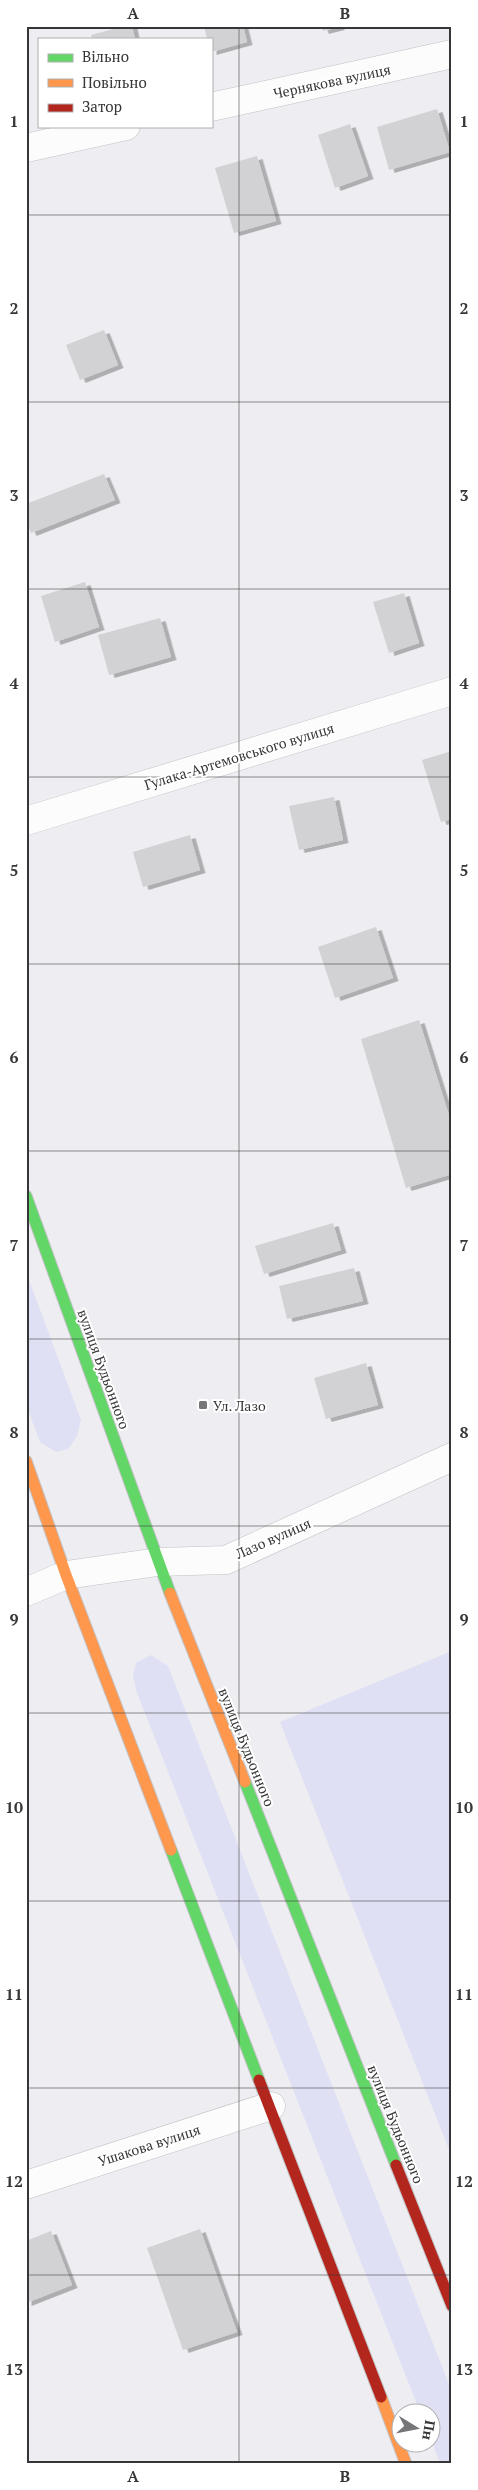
<svg xmlns="http://www.w3.org/2000/svg" width="478" height="2490" viewBox="0 0 478 2490" font-family="'PT Serif',serif">
  <defs>
    <filter id="shadow"><feDropShadow dx="5.5" dy="3" stdDeviation="0" flood-color="#0004"/></filter>
  </defs>
  <rect width="100%" height="100%" fill="#ededf2"/>
  <g fill="#dfe0f4">
    <polygon points="26,1272 81,1420 77,1436 68,1449 56,1452 40,1442 26,1404"/>
    <polygon points="452,1651 452,2157 280,1722"/>
    <polygon points="151,1655 168,1666 452,2392 452,2464 440,2464 431,2439 430,2412 420,2412 137,1693 133,1675 136,1663"/>
  </g>
  <g fill="#d2d2d5" filter="url(#shadow)">
    <polygon points="124,26 132,26 135,39 92,39 91,35"/>
    <polygon points="204,26 243,26 247,42 211,52 211,39 207,39"/>
    <polygon points="322,26 339,26 339,27 323,31"/>
    <polygon points="437,109 450,152 389,170 377,127"/>
    <polygon points="350,124 368,176 335,188 318,135"/>
    <polygon points="257,156 276,221 234,233 215,168"/>
    <polygon points="104,330 118,365 80,380 66,345"/>
    <polygon points="104,474 115,500 31,533 26,521 26,504"/>
    <polygon points="85,582 99,627 55,642 41,596"/>
    <polygon points="404,593 419,643 389,653 373,602"/>
    <polygon points="160,618 171,657 109,675 98,635"/>
    <polygon points="452,751 452,819 441,822 422,760"/>
    <polygon points="334,797 343,840 299,850 289,806"/>
    <polygon points="190,835 200,870 143,887 133,852"/>
    <polygon points="376,927 393,978 335,998 318,947"/>
    <polygon points="419,1020 452,1125 452,1174 406,1188 361,1039"/>
    <polygon points="333,1223 341,1250 264,1274 255,1246"/>
    <polygon points="354,1268 363,1301 287,1319 279,1286"/>
    <polygon points="366,1363 378,1405 326,1419 314,1378"/>
    <polygon points="200,2229 237,2332 183,2350 147,2248"/>
    <polygon points="51,2231 72,2285 26,2303 26,2241"/>
  </g>
  <g fill="none" stroke-linecap="round" stroke-linejoin="round">
    <defs>
      <g id="street">
        <polyline points="211,107 452,54"/>
        <polyline points="26,148 126,126"/>
        <polyline points="26,821 452,691"/>
        <polyline points="26,1592 66,1575 158,1562 226,1560 452,1457"/>
        <polyline points="26,2185 271,2106"/>
      </g>
      <g id="fast">
        <polyline points="26,1196 170,1593"/>
        <polyline points="245,1782 396,2165"/>
        <polyline points="171,1850 259,2080"/>
      </g>
      <g id="slow">
        <polyline points="26,1461 66,1575 171,1850"/>
        <polyline points="170,1593 245,1782"/>
        <polyline points="381,2397 406,2464"/>
      </g>
      <g id="jam">
        <polyline points="259,2080 381,2397"/>
        <polyline points="396,2165 452,2306"/>
      </g>
    </defs>
    <use href="#street" stroke="#c2c2c5" stroke-width="29"/>
    <use href="#fast" stroke="#c2c2c5" stroke-width="13"/>
    <use href="#slow" stroke="#c2c2c5" stroke-width="13"/>
    <use href="#jam" stroke="#c2c2c5" stroke-width="13"/>
    <use href="#street" stroke="#fcfcfd" stroke-width="28"/>
    <use href="#fast" stroke="#63d668" stroke-width="11"/>
    <use href="#slow" stroke="#ff974d" stroke-width="11"/>
    <use href="#jam" stroke="#b3261e" stroke-width="11"/>
  </g>
  <path fill="none" stroke="#363639" stroke-width="1" stroke-opacity="0.55" d="M239,26V2464M26,215H452M26,402H452M26,589H452M26,777H452M26,964H452M26,1151H452M26,1339H452M26,1526H452M26,1713H452M26,1901H452M26,2088H452M26,2275H452"/>
  <rect fill="#76767a" stroke="#fff" stroke-width="2" x="198" y="1400" width="10" height="10" rx="2.5"/>
  <g text-anchor="middle" dominant-baseline="central" stroke-width="4" stroke-linejoin="round" paint-order="stroke">
    <g font-size="14" fill="#363639" stroke="#fff">
      <text transform="translate(332 81) rotate(-12)">Чернякова вулиця</text>
      <text transform="translate(239 756) rotate(-17)">Гулака-Артемовського вулиця</text>
      <text transform="translate(104 1369) rotate(70)">вулиця Будьонного</text>
      <text transform="translate(273 1538) rotate(-24)">Лазо вулиця</text>
      <text transform="translate(247 1747) rotate(68)">вулиця Будьонного</text>
      <text transform="translate(396 2124) rotate(68)">вулиця Будьонного</text>
      <text transform="translate(149 2145) rotate(-18)">Ушакова вулиця</text>
    </g>
    <g font-size="14" fill="#363639" stroke="#fff" text-anchor="start">
      <text x="213" y="1405">Ул. Лазо</text>
    </g>
  </g>
  <rect width="478" height="2490" fill="none" stroke="#ffffff" stroke-width="55"/>
  <rect x="38" y="38" width="175" height="90" fill="#ffffff" stroke="#afafb0"/>
  <rect x="48" y="54" width="25" height="8" fill="#63d668" stroke="#afafb0"/>
  <text x="82" y="62" font-size="15" fill="#363639">Вільно</text>
  <rect x="48" y="79" width="25" height="8" fill="#ff974d" stroke="#afafb0"/>
  <text x="82" y="88" font-size="15" fill="#363639">Повільно</text>
  <rect x="48" y="104" width="25" height="8" fill="#b3261e" stroke="#afafb0"/>
  <text x="82" y="112" font-size="15" fill="#363639">Затор</text>
  <g transform="translate(416 2428) rotate(100)"><circle r="24" fill="#ffffff" stroke="#afafb0"/>
  <path d="M0-4L9 19L0 12L-9 19Z" fill="#76767a"/>
  <text y="-8" font-size="14" font-weight="bold" text-anchor="middle" fill="#363639">Пн</text>
  </g>
  <rect x="28" y="28" width="422" height="2434" fill="none" stroke="#363639" stroke-width="2"/>
  <g font-size="16" text-anchor="middle" font-weight="bold" fill="#363639">
    <text x="133" y="19">A</text>
    <text x="345" y="19">B</text>
    <text x="14" y="127">1</text>
    <text x="464" y="127">1</text>
    <text x="14" y="314">2</text>
    <text x="464" y="314">2</text>
    <text x="14" y="501">3</text>
    <text x="464" y="501">3</text>
    <text x="14" y="689">4</text>
    <text x="464" y="689">4</text>
    <text x="14" y="876">5</text>
    <text x="464" y="876">5</text>
    <text x="14" y="1063">6</text>
    <text x="464" y="1063">6</text>
    <text x="14" y="1251">7</text>
    <text x="464" y="1251">7</text>
    <text x="14" y="1438">8</text>
    <text x="464" y="1438">8</text>
    <text x="14" y="1625">9</text>
    <text x="464" y="1625">9</text>
    <text x="14" y="1813">10</text>
    <text x="464" y="1813">10</text>
    <text x="14" y="2000">11</text>
    <text x="464" y="2000">11</text>
    <text x="14" y="2187">12</text>
    <text x="464" y="2187">12</text>
    <text x="14" y="2375">13</text>
    <text x="464" y="2375">13</text>
    <text x="133" y="2482">A</text>
    <text x="345" y="2482">B</text>
  </g>
</svg>
